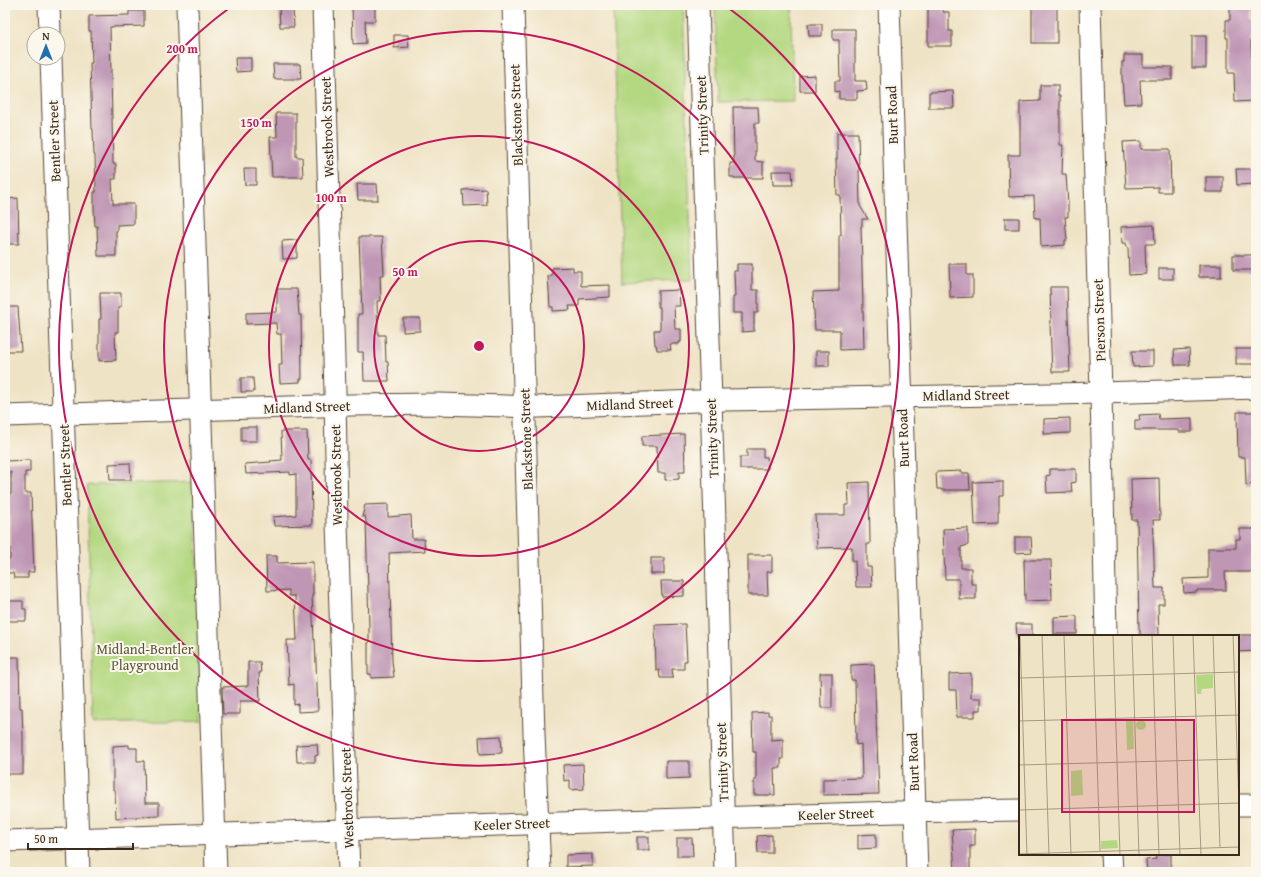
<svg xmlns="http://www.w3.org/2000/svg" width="1261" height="877" viewBox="0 0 1261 877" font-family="'Gentium Book Plus',serif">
  <rect width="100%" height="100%" fill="#fbf7ec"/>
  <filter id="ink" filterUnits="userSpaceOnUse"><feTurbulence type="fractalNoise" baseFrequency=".025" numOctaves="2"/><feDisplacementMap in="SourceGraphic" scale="8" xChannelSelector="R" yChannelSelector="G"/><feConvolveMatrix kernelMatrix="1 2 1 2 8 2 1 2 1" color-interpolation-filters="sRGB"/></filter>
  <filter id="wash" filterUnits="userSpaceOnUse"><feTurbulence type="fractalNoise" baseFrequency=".012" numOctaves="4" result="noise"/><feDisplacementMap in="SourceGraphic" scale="16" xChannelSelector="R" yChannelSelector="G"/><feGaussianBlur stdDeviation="0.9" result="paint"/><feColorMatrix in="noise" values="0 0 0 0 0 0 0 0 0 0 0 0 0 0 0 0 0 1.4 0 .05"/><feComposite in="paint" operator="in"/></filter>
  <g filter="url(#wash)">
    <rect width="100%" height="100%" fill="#efe3c5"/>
    <g fill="#b4d881" stroke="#788150">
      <polygon points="613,5 683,5 692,280 622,282"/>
      <polygon points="715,5 791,5 793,101 718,102"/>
      <polygon points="194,482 202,721 93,724 87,485"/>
    </g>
    <g id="blocks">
      <g fill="#bf97b5">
        <polygon points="352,5 375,5 375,21 365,21 366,43 353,44"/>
        <polygon points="928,5 943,5 943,12 949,12 949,31 952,31 952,46 928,46"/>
        <rect x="1032" y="5" width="25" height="38"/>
        <polygon points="1230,5 1251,5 1251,20 1255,20 1255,38 1251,38 1253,101 1235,102 1234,73 1228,73 1228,38 1226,38 1226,20 1230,20"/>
        <polygon points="279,8 293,8 294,27 280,27"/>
        <polygon points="129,11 144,11 144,26 110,27 113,164 116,164 116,179 112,179 113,204 134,204 134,224 117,225 117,231 116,231 116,256 98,256 97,226 95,226 94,208 94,192 96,192 95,155 94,155 93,129 92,129 90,63 92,63 91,31 89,31 89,16 129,15"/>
        <polygon points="808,24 822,24 822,36 809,36"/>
        <polygon points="833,29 855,29 855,81 866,81 867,90 857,91 857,99 839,99 839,91 835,92 835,81 840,81 839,40 833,40"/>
        <polygon points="394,35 408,35 409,47 394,48"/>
        <rect x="1192" y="36" width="14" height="32"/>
        <polygon points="1124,55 1143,55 1143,67 1172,67 1172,80 1140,80 1141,103 1124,104 1122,78 1122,62 1124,62"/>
        <polygon points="235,58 251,58 251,71 236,72"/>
        <polygon points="273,64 300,64 301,79 274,79"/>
        <polygon points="815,75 815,91 800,91 800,76"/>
        <polygon points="1040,85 1058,85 1058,96 1060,96 1060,145 1063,145 1062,174 1066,174 1068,205 1068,217 1065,217 1067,240 1065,240 1065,245 1041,247 1040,218 1035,218 1034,196 1009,197 1008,155 1020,155 1020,102 1040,101"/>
        <polygon points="953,91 954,108 929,108 929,92"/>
        <polygon points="733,107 758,107 759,123 755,123 755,161 763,162 763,178 734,178 734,177 730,177 730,163 734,163"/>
        <polygon points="276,113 296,113 296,157 302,157 303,177 272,177 270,137 277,137"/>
        <polygon points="837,133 858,133 860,206 868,219 862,219 862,226 861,226 864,349 840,350 840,330 815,330 813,292 839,291 839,235 841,235 840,195 837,195 836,159 837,159"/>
        <polygon points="1141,141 1141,149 1170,149 1171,192 1158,192 1158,187 1126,188 1123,142"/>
        <polygon points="244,169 256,169 256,185 245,185"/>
        <polygon points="1236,169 1255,169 1255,184 1237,185"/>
        <polygon points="772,171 792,171 793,185 773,185"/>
        <rect x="1206" y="177" width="17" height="15"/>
        <polygon points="357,184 377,184 378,200 358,200"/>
        <polygon points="486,189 487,205 464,206 463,190"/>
        <polygon points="18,198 19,244 5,244 5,199"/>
        <rect x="1005" y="218" width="14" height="11"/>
        <polygon points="1154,225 1155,244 1145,244 1146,274 1129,275 1128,247 1127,247 1126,243 1122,243 1121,227"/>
        <polygon points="359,237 382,237 384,275 380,275 381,301 377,301 378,335 385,335 386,362 388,362 389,381 364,381 363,352 358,352 358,314 362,314"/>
        <polygon points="297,240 297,258 283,259 282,241"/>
        <rect x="1233" y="255" width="23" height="15"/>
        <polygon points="737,264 752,264 752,290 758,290 758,313 754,313 754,331 742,332 742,313 733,313 733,297 735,297 734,271 737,271"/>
        <polygon points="949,264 967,264 967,275 973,275 973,297 950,298"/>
        <rect x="1199" y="265" width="22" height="12"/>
        <polygon points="573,267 573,271 581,271 581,286 610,285 610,297 579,299 579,306 569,306 570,310 553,311 553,307 550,307 548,276 552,275 552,268"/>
        <rect x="1159" y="268" width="14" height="11"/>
        <polygon points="1050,287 1067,287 1070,372 1052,372 1050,323 1051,323"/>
        <polygon points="277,289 297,289 299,315 301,315 302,379 300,379 300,382 280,383 279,365 282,365 281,334 277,334 276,323 246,324 246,313 277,312"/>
        <polygon points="679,290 680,306 674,306 675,329 681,329 681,342 679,342 679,344 670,344 671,350 657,350 656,345 655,345 654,330 660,330 660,307 658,307 658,291"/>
        <polygon points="100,293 121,293 121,307 118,308 118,332 115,332 116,360 99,361 99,319 101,319"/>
        <polygon points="5,307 18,307 21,351 6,351"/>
        <polygon points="403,318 420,318 420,331 403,332"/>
        <polygon points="1189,349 1190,365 1175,365 1174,350"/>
        <rect x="1236" y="349" width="20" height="15"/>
        <rect x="816" y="351" width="13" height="15"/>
        <polygon points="1132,351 1153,351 1153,366 1133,367"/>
        <polygon points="241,378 253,378 254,392 241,392"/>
        <polygon points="1237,412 1256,412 1256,484 1246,485 1245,457 1238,457"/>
        <polygon points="1158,414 1159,419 1192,418 1192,432 1179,432 1179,430 1135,430 1135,420 1140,420 1139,415"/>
        <polygon points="1070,418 1070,433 1044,434 1044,419"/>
        <rect x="241" y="427" width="16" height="14"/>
        <polygon points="281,431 307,431 308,460 311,460 312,525 274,526 273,517 296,515 296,474 290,475 290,472 246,474 245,464 271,462 270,461 282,460"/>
        <polygon points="684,434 685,472 679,472 679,479 665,480 665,473 658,473 657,446 642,446 642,436"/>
        <polygon points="747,449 763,449 763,457 767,457 768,469 740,469 740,457 747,457"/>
        <polygon points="30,460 30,472 25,472 25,493 31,493 34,572 28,572 28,578 14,578 13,573 6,573 6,559 10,559 9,505 5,505 5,494 11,494 11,472 5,472 5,461"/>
        <polygon points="130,463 131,480 110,480 109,464"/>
        <polygon points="1050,469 1076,469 1076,482 1071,483 1072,492 1047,493 1046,476 1050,475"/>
        <polygon points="962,471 962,473 969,473 970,490 941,490 941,489 937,489 936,472"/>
        <polygon points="1159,478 1160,520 1153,520 1154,534 1153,534 1155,588 1164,588 1164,604 1158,604 1159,635 1140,635 1140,630 1139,630 1137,520 1132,520 1131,479"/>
        <polygon points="1003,481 1003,496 999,496 999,513 998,513 998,524 975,525 973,482"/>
        <polygon points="869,482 870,544 867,544 867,567 871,567 872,587 856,587 855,561 852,561 852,547 817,548 815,515 845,515 845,505 849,505 848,483"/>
        <polygon points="388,504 388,517 411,515 412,539 424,539 425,551 389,553 392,661 394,677 371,678 371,674 368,674 368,643 369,643 369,626 366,521 365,516 362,517 365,505"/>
        <polygon points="968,528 968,545 961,547 961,568 971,568 971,584 976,584 976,599 959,599 959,579 945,579 943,529"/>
        <polygon points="1240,529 1256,529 1256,572 1225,572 1226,590 1197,590 1197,592 1184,593 1183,579 1208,578 1208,548 1236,548 1236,539 1240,539"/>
        <polygon points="1015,537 1031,537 1032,552 1015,553"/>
        <polygon points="748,555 772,555 772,571 767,572 768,595 748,595"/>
        <polygon points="266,556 277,556 277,563 313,562 313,595 312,595 314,640 315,639 318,711 298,712 298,704 294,705 294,684 289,685 287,640 297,640 295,596 289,596 289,590 267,591"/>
        <rect x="651" y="558" width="13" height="16"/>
        <polygon points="1024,560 1051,560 1052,600 1025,601"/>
        <polygon points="661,581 684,581 684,596 662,597"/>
        <polygon points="5,601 23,601 23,609 26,609 26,621 5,621"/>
        <polygon points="1077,616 1077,634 1054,634 1054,617"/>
        <polygon points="685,624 687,661 684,661 684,669 672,669 673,678 660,678 659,670 656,670 655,625"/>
        <polygon points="1016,624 1032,624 1032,636 1017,636"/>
        <polygon points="1238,635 1256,635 1256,651 1238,652"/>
        <polygon points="5,657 19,657 20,708 22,708 23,738 23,774 5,774"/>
        <polygon points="248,662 260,662 261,673 259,673 260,701 240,701 240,714 223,714 222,687 248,686"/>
        <polygon points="874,664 879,794 823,795 823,779 862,778 861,744 856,745 855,680 851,680 851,665"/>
        <polygon points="820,673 832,673 832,708 821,708"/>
        <polygon points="971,673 971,698 981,698 981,710 975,710 975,717 957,717 956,690 949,690 949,674"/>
        <polygon points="768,712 768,715 771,715 771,740 783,739 783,759 781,759 781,768 774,768 775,795 754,795 754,780 756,780 756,752 753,752 752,713"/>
        <polygon points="501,736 502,752 501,753 480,754 479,737"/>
        <polygon points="317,744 318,755 315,756 315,762 297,762 296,745"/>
        <polygon points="129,745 129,748 137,748 137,761 144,761 145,803 159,803 159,816 116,818 115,790 113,790 113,746"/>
        <polygon points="666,761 689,761 689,778 666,779"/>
        <polygon points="583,764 584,789 570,790 570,780 564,781 563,765"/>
        <polygon points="975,829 975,846 970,846 970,870 955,871 952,830"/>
        <polygon points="876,834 876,848 858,849 858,835"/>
        <polygon points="772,835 772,853 758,853 757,836"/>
        <rect x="637" y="837" width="12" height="13"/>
        <polygon points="677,838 692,838 693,856 677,856"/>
        <polygon points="593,854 593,866 566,867 566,855"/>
        <polygon points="1156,854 1171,854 1171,872 1147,872 1146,860 1156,859"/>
      </g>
    </g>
  </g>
  <g filter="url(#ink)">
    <use href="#blocks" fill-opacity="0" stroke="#564637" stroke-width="1"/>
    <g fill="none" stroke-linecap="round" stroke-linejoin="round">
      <defs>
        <g id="minor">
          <polyline points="49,5 50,34"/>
          <polyline points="187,5 216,872"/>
          <polyline points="323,5 335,391 337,523 349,872"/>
          <polyline points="513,5 534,734 540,872"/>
          <polyline points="698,5 716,553 725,872"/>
          <polyline points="889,5 917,872"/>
          <polyline points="1090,5 1101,393 1106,636"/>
          <polyline points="51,58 79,872"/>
          <polyline points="5,416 351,405 439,404 538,407 724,400 1101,393 1256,388"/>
          <polyline points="1238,805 1256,805"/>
          <polyline points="5,841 897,812 1020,810"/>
          <polyline points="1111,854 1112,872"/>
        </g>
      </defs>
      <use href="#minor" stroke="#564637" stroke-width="23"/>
      <use href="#minor" stroke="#fff" stroke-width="21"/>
    </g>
  </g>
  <g fill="none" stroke="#c2185b" stroke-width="2">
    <circle cx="479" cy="346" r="105"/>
    <circle cx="479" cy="346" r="210"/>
    <circle cx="479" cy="346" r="315"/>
    <path d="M726 6A420 420 0 1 1 232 6"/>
  </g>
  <g text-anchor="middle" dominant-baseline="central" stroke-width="4" stroke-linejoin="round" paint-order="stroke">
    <g font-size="14" fill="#3b2a1e" stroke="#fbf7ec">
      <text transform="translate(516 115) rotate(-92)">Blackstone Street</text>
      <text transform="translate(702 115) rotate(-92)">Trinity Street</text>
      <text transform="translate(892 115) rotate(-92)">Burt Road</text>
      <text transform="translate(327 127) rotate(-92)">Westbrook Street</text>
      <text transform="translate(54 141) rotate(-92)">Bentler Street</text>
      <text transform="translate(1099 320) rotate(-92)">Pierson Street</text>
      <text transform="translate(966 395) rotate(-1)">Midland Street</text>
      <text transform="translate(630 404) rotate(-2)">Midland Street</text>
      <text transform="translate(307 407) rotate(-2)">Midland Street</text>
      <text transform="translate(712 438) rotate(-92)">Trinity Street</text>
      <text transform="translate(903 438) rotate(-92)">Burt Road</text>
      <text transform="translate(526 439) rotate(-92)">Blackstone Street</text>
      <text transform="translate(65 465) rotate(-92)">Bentler Street</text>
      <text transform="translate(336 475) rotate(-91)">Westbrook Street</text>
      <text transform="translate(722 762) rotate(-92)">Trinity Street</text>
      <text transform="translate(913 762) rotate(-92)">Burt Road</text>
      <text transform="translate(347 798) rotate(-92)">Westbrook Street</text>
      <text transform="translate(836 814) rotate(-2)">Keeler Street</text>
      <text transform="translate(512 824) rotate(-2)">Keeler Street</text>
    </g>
    <g font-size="14" fill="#595637" stroke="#fbf7ec">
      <text x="145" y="649">Midland-Bentler<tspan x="145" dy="16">Playground</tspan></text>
    </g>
  </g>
  <g transform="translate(1019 635)">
    <rect width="220" height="220" fill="#efe3c5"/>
    <path d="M194,39V53L183,54L182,59H178L177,40ZM117 90a5 5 0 1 1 10 0a5 5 0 1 1-10 0ZM107,85H114L115,114L108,115ZM63,135L64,160L52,161V136ZM98,205L99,213L82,214V206Z" fill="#b4d881"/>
    <path fill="none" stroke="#a79982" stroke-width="1" d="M1,0L8,220M23,0L30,220M45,0L52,220M74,0L81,216M94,0L101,220M113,0L120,220M133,0L140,220M154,0L161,220M174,0L182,220M194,0L201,213M214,0L220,170M0,43L220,37M0,86L220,80M0,130L220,124M0,175L220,168M0,219L220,212"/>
    <path fill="#c2185b" fill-opacity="0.15" stroke="#c2185b" stroke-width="2" d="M43,85H175V177H43Z"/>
    <rect width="220" height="220" fill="none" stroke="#3b2a1e" stroke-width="2"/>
  </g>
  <circle cx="479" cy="346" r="6" fill="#c2185b" stroke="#fbf7ec" stroke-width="2"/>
  <g font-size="12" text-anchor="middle" font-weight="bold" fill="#c2185b" stroke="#fbf7ec" stroke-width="4" stroke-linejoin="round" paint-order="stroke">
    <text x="182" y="53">200 m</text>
    <text x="256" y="127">150 m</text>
    <text x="331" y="202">100 m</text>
    <text x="405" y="276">50 m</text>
  </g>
  <rect width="1261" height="877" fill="none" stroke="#fbf7ec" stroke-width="20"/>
  <g transform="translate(46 46)"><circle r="19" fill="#fbf7ec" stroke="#aea59a"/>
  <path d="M0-3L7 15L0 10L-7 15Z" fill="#1f6fb2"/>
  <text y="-6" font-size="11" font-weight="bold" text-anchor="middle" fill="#3b2a1e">N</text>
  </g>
  <path d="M28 843v6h105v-6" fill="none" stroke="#3b2a1e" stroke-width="2"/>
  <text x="34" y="843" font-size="12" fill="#3b2a1e" stroke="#fbf7ec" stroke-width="3" paint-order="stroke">50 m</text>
</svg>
